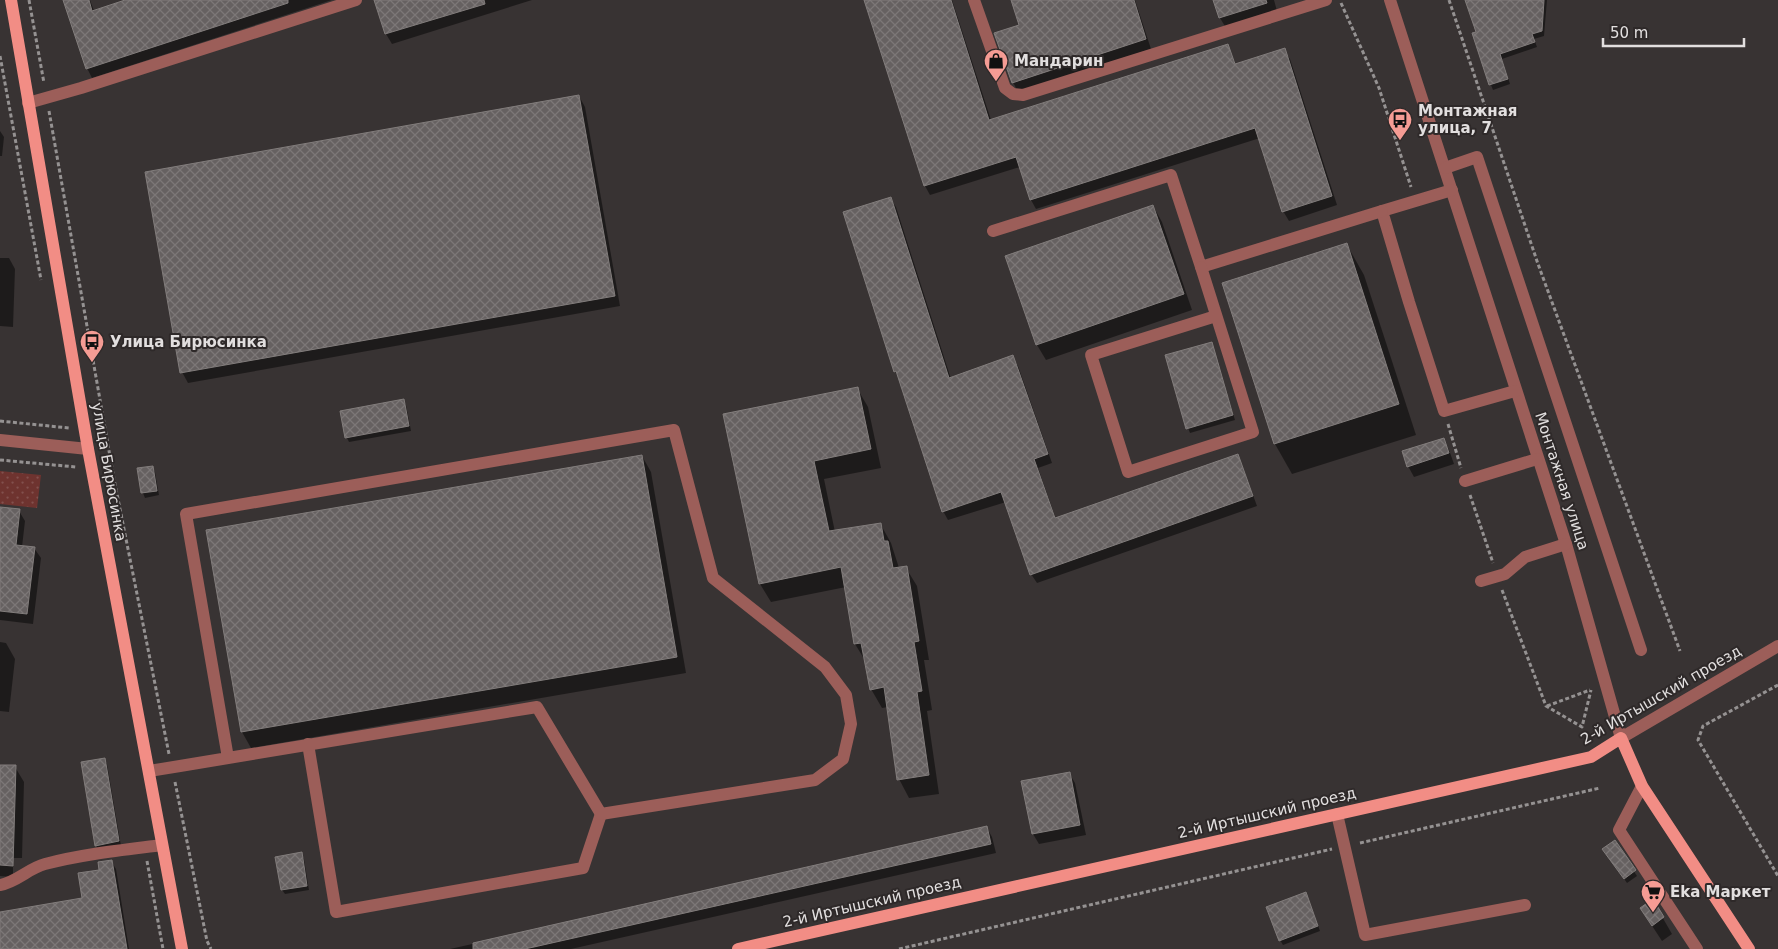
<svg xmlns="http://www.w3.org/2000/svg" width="1778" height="949" viewBox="0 0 1778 949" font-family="'DejaVu Sans',sans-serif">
  <defs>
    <pattern id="grass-dots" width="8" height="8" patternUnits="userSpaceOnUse" patternTransform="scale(1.25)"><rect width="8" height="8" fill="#6e332f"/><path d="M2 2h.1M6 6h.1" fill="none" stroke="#82504d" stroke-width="1.8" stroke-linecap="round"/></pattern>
    <pattern id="building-cross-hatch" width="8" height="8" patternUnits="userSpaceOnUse" patternTransform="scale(1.25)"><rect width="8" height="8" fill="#666161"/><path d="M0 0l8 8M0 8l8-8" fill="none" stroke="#7c7777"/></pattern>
  </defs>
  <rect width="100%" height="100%" fill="#383333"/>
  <polygon fill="url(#grass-dots)" points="0,471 41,475 37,508 0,504"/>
  <g fill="#0007">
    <polygon points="65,0 90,0 94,11 129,0 332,0 92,78 87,68"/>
    <polygon points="375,0 532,0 392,44 386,34"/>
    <polygon points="865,0 952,0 991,120 1228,45 1236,65 1284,50 1290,59 1337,205 1289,221 1283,211 1260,138 1036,209 1031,200 1020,167 930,195 925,186"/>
    <polygon points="1012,0 1135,0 1151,49 1018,92 1013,82 1021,25"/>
    <polygon points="1214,0 1274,0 1277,11 1226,28 1220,18"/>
    <polygon points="1467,0 1547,0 1544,36 1534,39 1537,47 1502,59 1510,84 1493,90 1491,85 1474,34 1477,33"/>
    <polygon points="579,96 585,107 620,306 188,383 182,372"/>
    <polygon points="0,131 4,137 2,156 0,156"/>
    <polygon points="890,198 896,207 951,379 1012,357 1018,366 1052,463 1038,468 1056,519 1237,455 1242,465 1257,506 1037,583 1031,574 1006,502 948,520 943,511 899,378 895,371"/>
    <polygon points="1153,206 1162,222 1192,310 1046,360 1037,345"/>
    <polygon points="1347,245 1364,275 1416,435 1292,474 1275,444 1224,284"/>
    <polygon points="0,258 9,258 15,269 13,327 0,326"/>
    <polygon points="1211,343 1235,420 1190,433 1188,428"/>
    <polygon points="857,388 868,407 881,468 824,479 835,532 881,525 891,543 899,568 906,568 917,586 929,660 924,660 932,710 927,711 939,794 909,798 899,779 888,707 882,708 871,689 866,662 855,644 846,587 771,602 760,584 725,415"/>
    <polygon points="403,401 406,405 411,431 349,442 347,438"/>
    <polygon points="1443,439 1449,450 1454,464 1414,477 1408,466"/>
    <polygon points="642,456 651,472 686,673 251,748 242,732"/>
    <polygon points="152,467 155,472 159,495 145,498 143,493"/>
    <polygon points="0,508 19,511 25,521 22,547 34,548 41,558 33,624 0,620"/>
    <polygon points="0,642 6,643 15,659 9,712 0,711"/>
    <polygon points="104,760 107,764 121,846 99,850 96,845"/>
    <polygon points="0,766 15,767 24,782 22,858 13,858 13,877 0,876"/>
    <polygon points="1069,773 1075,783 1086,835 1039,844 1033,834"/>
    <polygon points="987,828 992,837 996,853 571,949 450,949"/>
    <polygon points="1615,842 1637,876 1627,883 1607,854"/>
    <polygon points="301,854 304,859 309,890 285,894 282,890"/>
    <polygon points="111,861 116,869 129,949 0,949 0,913 84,899 100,871"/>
    <polygon points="1308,898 1320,931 1283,945 1280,940"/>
    <polygon points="1653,901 1672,934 1662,941 1641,909"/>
  </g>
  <g fill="url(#building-cross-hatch)" stroke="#827d7c">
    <polygon points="63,0 89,0 92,11 125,0 288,0 288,3 86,69"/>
    <polygon points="374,0 484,0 485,4 385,34"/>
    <polygon points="864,0 951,0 989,120 1228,44 1235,64 1285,48 1332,196 1282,212 1255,128 1030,200 1016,157 924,186"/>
    <polygon points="1011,0 1134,0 1146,39 1012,83 994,33 1019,25"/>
    <polygon points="1213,0 1266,0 1267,3 1219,18"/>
    <polygon points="1465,0 1544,0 1542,31 1532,34 1535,42 1500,54 1508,79 1489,85 1472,33 1476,32"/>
    <polygon points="579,95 615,296 180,373 145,172"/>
    <polygon points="891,197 949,378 1013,355 1048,454 1034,459 1055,518 1238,454 1253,496 1030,575 1001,492 942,512 896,371 894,372 843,212"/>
    <polygon points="1153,205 1184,294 1036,345 1005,256"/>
    <polygon points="1347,243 1399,404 1274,444 1222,283"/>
    <polygon points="1212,342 1233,415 1186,429 1165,355"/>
    <polygon points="858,387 871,449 814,461 829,531 881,523 884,541 888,541 893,568 907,566 919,641 914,642 922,691 917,692 929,775 897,780 884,687 870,690 861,643 854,644 841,567 759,584 723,414"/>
    <polygon points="404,399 409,426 345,438 340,411"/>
    <polygon points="1444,438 1449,453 1407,467 1402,451"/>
    <polygon points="642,455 677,657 241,732 206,530"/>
    <polygon points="153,466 157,491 141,493 137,468"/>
    <polygon points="0,507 20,509 16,545 35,547 27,614 0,611"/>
    <polygon points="105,758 119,841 95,846 81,762"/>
    <polygon points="0,765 16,765 13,866 0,865"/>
    <polygon points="1070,772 1080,825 1032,834 1021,781"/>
    <polygon points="987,826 991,844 525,949 473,949 473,943"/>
    <polygon points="1615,840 1636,870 1624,879 1602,849"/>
    <polygon points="302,852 307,886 281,890 275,857"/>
    <polygon points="112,860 127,949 0,949 0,912 82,898 78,873 99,870 98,862"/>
    <polygon points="1306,892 1318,926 1279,941 1266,907"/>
    <polygon points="1653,899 1664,917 1652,926 1640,908"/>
  </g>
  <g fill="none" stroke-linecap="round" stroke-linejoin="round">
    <g stroke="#959292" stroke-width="3" stroke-dasharray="4 2.5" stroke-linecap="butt">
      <polyline points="29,0 44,83"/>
      <polyline points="1449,0 1538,264 1680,651"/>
      <polyline points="1341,3 1379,88 1411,187"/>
      <polyline points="0,56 41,280"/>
      <polyline points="49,111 114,479 169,754"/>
      <polyline points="0,421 69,428"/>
      <polyline points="1448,424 1461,468"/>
      <polyline points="0,460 76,467"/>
      <polyline points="1470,495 1493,563"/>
      <polyline points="1502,590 1546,706 1582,727 1591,690"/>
      <polyline points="1778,685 1703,726 1698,740 1778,876"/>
      <polyline points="1547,706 1590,690"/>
      <polyline points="175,782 207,941 211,949"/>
      <polyline points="1360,843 1600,788"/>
      <polyline points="147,861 163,949"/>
      <polyline points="899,949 1332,849"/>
    </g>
    <g stroke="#9c5e59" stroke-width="12">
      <polyline points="974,0 1005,88 1013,94 1023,95 1326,0"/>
      <polyline points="1390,0 1566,544 1621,738 1778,646"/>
      <polyline points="28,103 81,88 356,0"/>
      <polyline points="1445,168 1477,157 1641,650"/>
      <polyline points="1452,190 1382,211 1409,302 1444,411 1515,391"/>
      <polyline points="993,231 1171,175 1201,267 1382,211"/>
      <polyline points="1201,267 1253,432 1128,472 1091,355 1216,316"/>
      <polyline points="0,440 88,449"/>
      <polyline points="1465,481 1537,459"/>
      <polyline points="1481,581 1505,574 1525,557 1566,544"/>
      <polyline points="308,744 336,912 583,868 601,814"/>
      <polyline points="149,771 180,766 537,707 601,814 815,780 843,759 851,724 846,695 825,667 713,578 674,430 186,514 228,758"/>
      <polyline points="1642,786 1619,830 1697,949"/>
      <polyline points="1337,814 1365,935 1525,905"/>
      <path d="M0,885C17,882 29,868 45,864C83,854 123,850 162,845"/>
    </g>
    <g stroke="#f28d85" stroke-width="12">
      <polyline points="11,0 88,449 182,949"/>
      <polyline points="738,949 1591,757 1621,738 1642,786 1749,949"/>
    </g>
  </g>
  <defs>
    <symbol id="shop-pin" viewBox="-11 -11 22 30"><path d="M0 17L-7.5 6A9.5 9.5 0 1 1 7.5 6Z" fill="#f59c94" stroke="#2e2929"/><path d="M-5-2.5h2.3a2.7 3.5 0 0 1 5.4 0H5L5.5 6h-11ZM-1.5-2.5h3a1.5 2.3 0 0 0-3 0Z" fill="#111"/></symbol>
    <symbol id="bus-pin" viewBox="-11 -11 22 30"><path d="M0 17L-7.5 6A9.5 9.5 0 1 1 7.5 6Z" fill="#f59c94" stroke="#2e2929"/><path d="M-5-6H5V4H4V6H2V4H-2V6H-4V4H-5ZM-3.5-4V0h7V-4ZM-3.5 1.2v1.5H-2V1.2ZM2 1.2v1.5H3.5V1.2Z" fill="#111"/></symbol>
    <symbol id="supermarket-pin" viewBox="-11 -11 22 30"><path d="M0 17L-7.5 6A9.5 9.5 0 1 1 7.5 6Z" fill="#f59c94" stroke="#2e2929"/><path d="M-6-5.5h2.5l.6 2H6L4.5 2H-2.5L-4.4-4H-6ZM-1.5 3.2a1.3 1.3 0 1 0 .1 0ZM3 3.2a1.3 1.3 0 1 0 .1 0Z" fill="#111"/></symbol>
  </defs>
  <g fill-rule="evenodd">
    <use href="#shop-pin" x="982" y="47" width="28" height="38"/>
    <use href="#bus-pin" x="1386" y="106" width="28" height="38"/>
    <use href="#bus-pin" x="78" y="328" width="28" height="38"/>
    <use href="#supermarket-pin" x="1639" y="878" width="28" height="38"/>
  </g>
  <g text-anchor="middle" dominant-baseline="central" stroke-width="4" stroke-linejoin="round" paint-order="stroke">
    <g font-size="15" font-weight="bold" fill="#e2dfdf" stroke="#2e2929" text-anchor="start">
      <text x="1014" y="61">Мандарин</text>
      <text x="1418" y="111">Монтажная<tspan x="1418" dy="17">улица, 7</tspan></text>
      <text x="110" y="342">Улица Бирюсинка</text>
      <text x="1670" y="892">Eka Маркет</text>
    </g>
    <g font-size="15" fill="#e2dfdf" stroke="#2e2929">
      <text transform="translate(109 472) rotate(80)">улица Бирюсинка</text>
      <text transform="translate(1562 481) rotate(72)">Монтажная улица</text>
      <text transform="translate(1661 695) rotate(-30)">2-й Иртышский проезд</text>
      <text transform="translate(1267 813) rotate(-13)">2-й Иртышский проезд</text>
      <text transform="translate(872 902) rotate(-13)">2-й Иртышский проезд</text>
    </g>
  </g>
  <path d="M1603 38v8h141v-8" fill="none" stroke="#e2dfdf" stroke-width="2.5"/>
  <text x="1610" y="38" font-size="15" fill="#e2dfdf" stroke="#2e2929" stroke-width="4" paint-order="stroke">50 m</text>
</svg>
